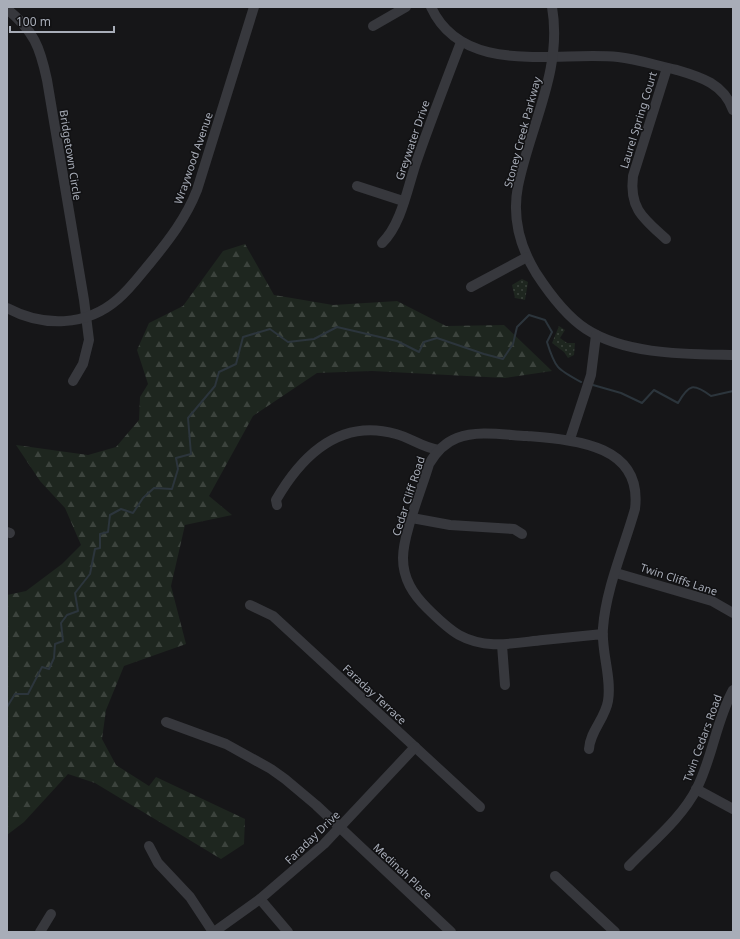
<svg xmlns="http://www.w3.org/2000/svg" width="740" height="939" viewBox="0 0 740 939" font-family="'Noto Sans',sans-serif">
  <defs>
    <pattern id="forest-firs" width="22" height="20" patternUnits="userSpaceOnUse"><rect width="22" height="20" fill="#1e261f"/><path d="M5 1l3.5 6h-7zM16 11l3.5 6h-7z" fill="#3c433d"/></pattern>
    <pattern id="park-dots" width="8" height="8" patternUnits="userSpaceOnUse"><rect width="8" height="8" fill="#1e261f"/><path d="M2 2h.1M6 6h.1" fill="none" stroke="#3c433d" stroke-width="1.8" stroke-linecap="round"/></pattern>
  </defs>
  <rect width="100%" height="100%" fill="#161618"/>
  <polygon fill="url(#forest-firs)" points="245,244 274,295 333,305 397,301 446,326 504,325 552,371 505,378 372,371 317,373 253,416 209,496 232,515 185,525 171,586 186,644 124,666 106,710 102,739 116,765 149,786 156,777 245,819 244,844 221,859 95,783 68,774 24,822 7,835 7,595 26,591 62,564 81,545 65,508 40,481 16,445 88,455 116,447 139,420 140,397 148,384 137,350 149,323 183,306 223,251"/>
  <g fill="url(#park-dots)">
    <polygon points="522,279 528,282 525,300 515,298 512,285"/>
    <polygon points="559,326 565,330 560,338 567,343 575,343 574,355 568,358 564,352 552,343"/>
  </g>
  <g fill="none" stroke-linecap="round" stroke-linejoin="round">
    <g stroke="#2c353c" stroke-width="2">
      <path d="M593,385L621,393L642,403L654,390L678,403C689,384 693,383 711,396L733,391"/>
      <path d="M7,707L15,694H28L42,667L49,669L54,658L55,644L63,641L61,623L67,615L78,611L75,593L90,574L95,549L100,548V534L108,532L110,515L121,509L133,513L143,498L154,488L172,489L178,469L176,458L191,454L188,418L215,386L219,372L236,364L243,337L270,329L288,342L314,339L337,327L397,341L419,352L424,342L437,338L484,354L503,359L513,344L517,327L529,315L545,320L552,332L547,342C555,368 557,369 581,382"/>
    </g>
    <g stroke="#37383d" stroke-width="10">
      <path d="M431,7C463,77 557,51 618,57C638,59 657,66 677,70C701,77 724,84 733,110"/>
      <path d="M552,7C563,70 530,126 518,186C512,217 520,247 536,273C549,293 566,316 586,329C626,355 687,354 733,355"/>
      <path d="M7,9C34,31 40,47 47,80L84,300L89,340L83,364L73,381"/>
      <polyline points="373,26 406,7"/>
      <polyline points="357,186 403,201"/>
      <path d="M666,239C644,219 629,209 633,176L667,68"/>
      <path d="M382,243C402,224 408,185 417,160C431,120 446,81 461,42"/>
      <polyline points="471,287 527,257"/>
      <path d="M7,308C43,327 86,327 118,299C131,288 140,275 151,262C169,240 186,218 197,190L254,7"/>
      <polyline points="570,439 591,375 596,335"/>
      <path d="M277,505L276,500C302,455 340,418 396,434C411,438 423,448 439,450"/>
      <polyline points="412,518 450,525 514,529 522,534"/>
      <polyline points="7,532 10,533"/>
      <polyline points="616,573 712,601 733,613"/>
      <polyline points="250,605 273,616 480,807"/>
      <polyline points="502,645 505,685"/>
      <polyline points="166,722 226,744 271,769 285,779 316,805 451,932"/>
      <path d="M589,749C590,731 605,719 608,701C612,677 601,652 603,628C606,588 624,548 635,509C643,444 574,440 527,436C505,435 478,430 457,438C444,443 436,452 429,464C422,488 403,534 403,558C403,579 413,594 427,608C437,618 447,628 459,635C486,650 514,643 543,640C563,638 583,636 603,634"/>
      <polyline points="696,789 733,809"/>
      <polyline points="149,846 158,863 190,897 213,932"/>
      <path d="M629,866C652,842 682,818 697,788C713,756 716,721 733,690"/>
      <polyline points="555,876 615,932"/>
      <polyline points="260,899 288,932"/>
      <polyline points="40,932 51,914"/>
      <polyline points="214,932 260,899 324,844 415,747"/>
    </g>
  </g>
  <g text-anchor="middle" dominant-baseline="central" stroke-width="3" stroke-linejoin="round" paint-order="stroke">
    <g font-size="11" fill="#a8adb8" stroke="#111113">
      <text transform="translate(638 120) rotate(-73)">Laurel Spring Court</text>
      <text transform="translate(522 132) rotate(-75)">Stoney Creek Parkway</text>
      <text transform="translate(412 140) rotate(-71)">Greywater Drive</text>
      <text transform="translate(71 155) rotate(81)">Bridgetown Circle</text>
      <text transform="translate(193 158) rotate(-71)">Wraywood Avenue</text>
      <text transform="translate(408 496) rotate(-72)">Cedar Cliff Road</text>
      <text transform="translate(679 579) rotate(18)">Twin Cliffs Lane</text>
      <text transform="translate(375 694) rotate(43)">Faraday Terrace</text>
      <text transform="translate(702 738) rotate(-70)">Twin Cedars Road</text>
      <text transform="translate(312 837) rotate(-44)">Faraday Drive</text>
      <text transform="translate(403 871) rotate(43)">Medinah Place</text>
    </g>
  </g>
  <rect width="740" height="939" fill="none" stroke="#a8adb8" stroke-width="16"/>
  <path d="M10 26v6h104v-6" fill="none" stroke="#a8adb8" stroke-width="2"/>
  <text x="16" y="26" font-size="12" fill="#a8adb8" stroke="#111113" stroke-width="3" paint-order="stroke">100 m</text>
</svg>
